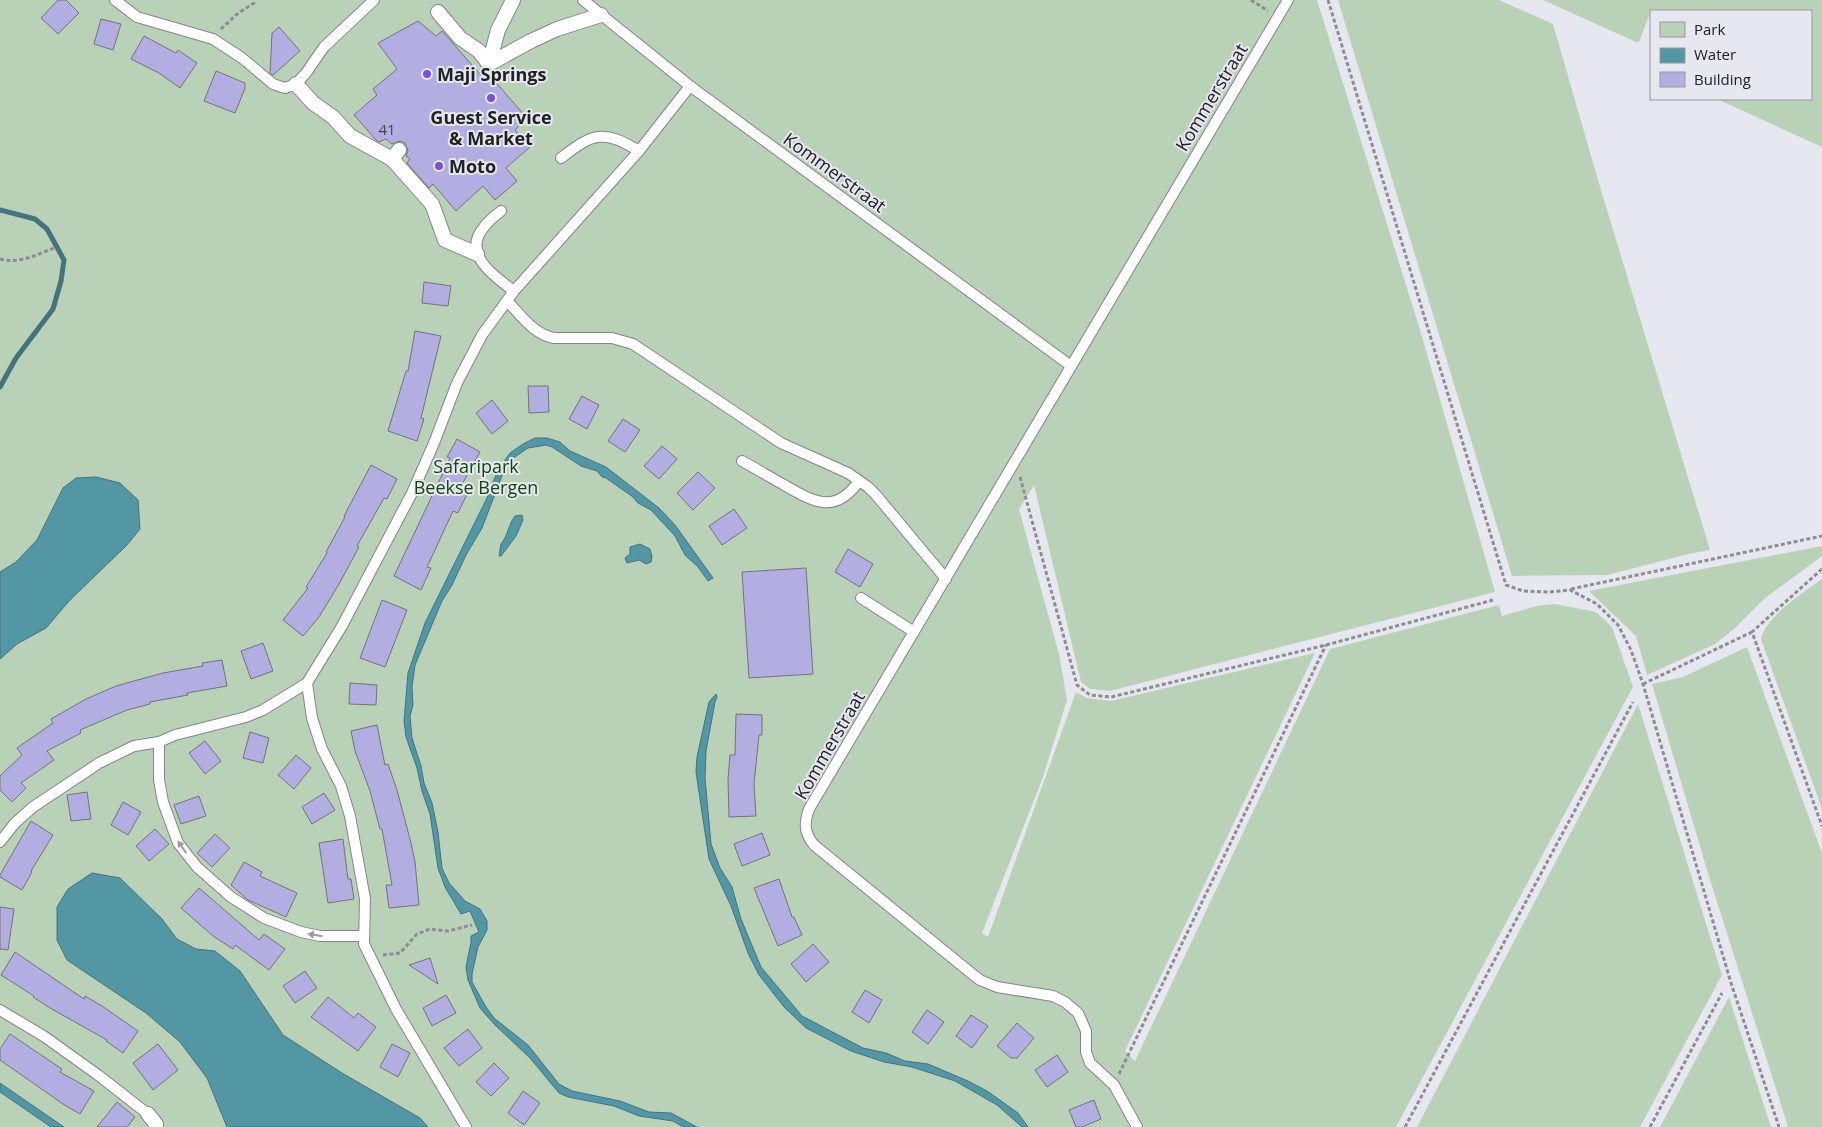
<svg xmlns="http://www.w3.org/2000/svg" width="1822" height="1127" viewBox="0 0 1822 1127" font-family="'Open Sans',sans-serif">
  <rect width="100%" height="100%" fill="#e7e7ef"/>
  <g fill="#b9d2b7">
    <polygon points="0,0 1317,0 1421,333 1495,592 1110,691 1090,689 1081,682 1034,485 1019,509 1059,654 1067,700 1043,777 982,933 988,937 1076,692 1087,698 1111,701 1315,653 1125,1051 1135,1061 1330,649 1499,605 1502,616 1536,606 1555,604 1596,612 1612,627 1633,687 1396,1127 0,1127"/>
    <polygon points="1338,0 1499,0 1553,24 1598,180 1710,550 1688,554 1607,575 1512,576"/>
    <polygon points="1543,0 1822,0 1822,147 1717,99 1811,99 1811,11 1651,11 1639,42 1636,42"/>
    <polygon points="1822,546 1822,556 1765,598 1735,628 1715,644 1647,675 1636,636 1589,591"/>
    <path d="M1822,579V809L1761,639C1766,616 1803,593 1822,579Z"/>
    <polygon points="1747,647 1822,853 1822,1127 1788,1127 1707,870 1652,684 1683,677"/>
    <polygon points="1638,704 1722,975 1640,1127 1417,1127"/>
    <polygon points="1729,997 1771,1127 1660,1127"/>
  </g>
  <g fill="#5397a5" stroke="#44737e">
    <polygon points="535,438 547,438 560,442 570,451 606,467 659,508 675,525 713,578 708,581 698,567 685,555 675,536 651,510 638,503 633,497 606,478 602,477 597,471 581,466 552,447 546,445 528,448 512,459 505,468 482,528 466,555 452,585 442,601 415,665 412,687 413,705 410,716 412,738 421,766 424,783 432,803 438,832 442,868 449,883 465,901 480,909 487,921 487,930 478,947 472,974 472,982 486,1007 494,1018 528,1045 559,1084 572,1091 620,1101 649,1112 671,1113 697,1127 683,1127 673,1121 639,1116 614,1106 568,1097 559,1093 530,1058 495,1025 480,1008 468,980 466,967 471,942 471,936 479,932 470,911 461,914 445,887 438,868 430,814 422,791 417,768 406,737 404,721 408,673 425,623 486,500 498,470 510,453 523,444"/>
    <polygon points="96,477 120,483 138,500 140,529 126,546 70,600 46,628 17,644 0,659 0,572 16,562 37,540 63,488 76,478"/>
    <path d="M522,515L523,520L516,536L501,556H499L501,544C508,536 508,525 515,516Z"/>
    <polygon points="640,544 650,549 652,557 651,562 646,564 639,560 627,563 625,558 630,554 630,547"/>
    <polygon points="716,694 717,697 715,702 706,751 705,778 711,844 720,868 732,887 741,919 761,967 802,1016 863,1048 886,1053 905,1061 928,1064 968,1081 987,1091 1018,1113 1028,1127 1022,1127 997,1105 955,1081 912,1067 884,1062 851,1051 806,1028 784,1007 759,975 748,953 731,906 709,859 696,772 697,757 709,702"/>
    <polygon points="92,873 120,878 162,919 177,939 196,949 215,951 240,971 283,1035 342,1073 420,1118 428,1127 227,1127 207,1078 180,1042 146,1013 67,960 57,940 57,907 68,889"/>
    <polygon points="0,1083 64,1127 51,1127 0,1092"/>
  </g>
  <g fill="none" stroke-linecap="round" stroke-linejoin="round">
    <polyline stroke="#44737e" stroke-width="5" points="0,210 35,219 47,229 64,260 61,281 53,309 16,358 0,387"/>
  </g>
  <g fill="#b2aee1" stroke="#727279">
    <polygon points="58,0 66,0 79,13 58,34 41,18"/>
    <polygon points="101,19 121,24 113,50 94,44"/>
    <polygon points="418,21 436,36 442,31 487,82 492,78 527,118 515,130 530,147 506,168 517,181 495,200 483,186 456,211 433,184 429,188 407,163 410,159 406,156 408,151 405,143 400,141 392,144 386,139 379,142 376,140 354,115 377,95 373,89 397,69 378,43"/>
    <polygon points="279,27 300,51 273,75 270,73 272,33"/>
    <polygon points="144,36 176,53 178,50 197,63 180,88 159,73 131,59"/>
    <polygon points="216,71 245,83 245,88 235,113 204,101"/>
    <polygon points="424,282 451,286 448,306 422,303"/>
    <polygon points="415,331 441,336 421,418 424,419 417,441 388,431 406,371 408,371"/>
    <polygon points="528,386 548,386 549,412 529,413"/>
    <polygon points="582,396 599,405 587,429 569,419"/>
    <polygon points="492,400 508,421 492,434 476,413"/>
    <polygon points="623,419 640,430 625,452 608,441"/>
    <polygon points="457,439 480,452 460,488 468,492 458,513 453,511 427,567 431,568 421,590 394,576 450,458 447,457"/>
    <polygon points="662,446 677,459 659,479 644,466"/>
    <polygon points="371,465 397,479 387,499 384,498 357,546 359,547 339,584 319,617 303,636 283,620 308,588 306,587 327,553 326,552 345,517 344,516"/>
    <polygon points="698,472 715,488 693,510 677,493"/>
    <polygon points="734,509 747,528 722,545 709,526"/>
    <polygon points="848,549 873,564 860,587 835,572"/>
    <polygon points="806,568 813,674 749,678 742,572"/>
    <polygon points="382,600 407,610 385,667 360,658"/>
    <polygon points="263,643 273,671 251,679 241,651"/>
    <polygon points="222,660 227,686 187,693 188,695 150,702 150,704 127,710 80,730 81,733 47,751 54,760 21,783 26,788 12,802 0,790 0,776 22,755 17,748 53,723 51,719 86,699 116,686 163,673 203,666 202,663"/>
    <polygon points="350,683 377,685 376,705 349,704"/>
    <polygon points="736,714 762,715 762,735 759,735 754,784 756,816 729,817 728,780 730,755 735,755"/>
    <polygon points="377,725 385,765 388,764 397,790 411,843 415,862 419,905 389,908 386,885 392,885 382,829 380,829 370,791 355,751 351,731"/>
    <polygon points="250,732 269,738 263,763 243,758"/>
    <polygon points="205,741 221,761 205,774 189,753"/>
    <polygon points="296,755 311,768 294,789 278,775"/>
    <polygon points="87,792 91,819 71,821 67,795"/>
    <polygon points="324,793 335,810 312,824 302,807"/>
    <polygon points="199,796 206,816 181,824 174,805"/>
    <polygon points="123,802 141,812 128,835 111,825"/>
    <polygon points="31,821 53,835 31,871 32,872 22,890 0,877 0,875"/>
    <polygon points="155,829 169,844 149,861 136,846"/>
    <polygon points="762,833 770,855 742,866 734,844"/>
    <polygon points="215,834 230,848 212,867 197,853"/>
    <polygon points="343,839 348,879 351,879 354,899 328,903 319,843"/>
    <polygon points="244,862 262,872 260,876 297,893 286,917 248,900 231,885"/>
    <polygon points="779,879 792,917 794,917 802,935 778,946 754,888"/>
    <polygon points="199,888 259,940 264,934 285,949 269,970 235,945 233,949 213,936 181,908"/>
    <polygon points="0,907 14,909 8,950 0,949"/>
    <polygon points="813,944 829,962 806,982 791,964"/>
    <polygon points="15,952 84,999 85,996 102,1006 138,1031 123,1053 106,1041 107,1040 50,1008 33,997 34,996 1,975"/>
    <polygon points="430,958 438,984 409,965"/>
    <polygon points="305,971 317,988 295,1003 283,986"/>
    <polygon points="865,990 882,1000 869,1023 852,1012"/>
    <polygon points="446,995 456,1013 432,1026 423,1008"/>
    <polygon points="328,997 354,1018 358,1013 376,1027 358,1051 311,1017"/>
    <polygon points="927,1010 944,1022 928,1044 912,1032"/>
    <polygon points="971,1015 988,1026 972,1048 956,1036"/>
    <polygon points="1017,1023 1034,1038 1017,1058 1011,1058 997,1046"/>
    <polygon points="468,1029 482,1048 459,1066 444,1048"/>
    <polygon points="10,1034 62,1069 60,1072 94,1091 80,1114 63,1104 0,1060 0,1049"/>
    <polygon points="158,1044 178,1070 153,1090 133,1063"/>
    <polygon points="392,1044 410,1053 398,1077 380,1067"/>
    <polygon points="1057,1055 1068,1072 1047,1087 1035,1070"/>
    <polygon points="494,1063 509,1078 491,1096 476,1082"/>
    <polygon points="523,1091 540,1103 524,1125 508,1113"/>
    <polygon points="1094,1100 1101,1119 1082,1127 1076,1127 1069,1110"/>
    <polygon points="117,1102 135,1117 127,1127 97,1127"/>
  </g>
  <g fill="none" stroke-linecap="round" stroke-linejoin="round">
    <defs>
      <g id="service">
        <polyline points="115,0 137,17 213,39 242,58 273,84 285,88 296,84 306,73 324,47 374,0"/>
        <polyline points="583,0 690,86 1071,366"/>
        <path d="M561,158C593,133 603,129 639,151"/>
        <path d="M501,211C495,216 488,221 484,227C461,254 495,277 514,291"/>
        <path d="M507,301C521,315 533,334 554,338H612L633,344L781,443L848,473L868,487L876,495L946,579"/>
        <path d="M742,461C757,469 771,478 786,486C815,503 836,514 859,481"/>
        <polyline points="861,598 914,632"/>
        <polyline points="307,683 342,626 412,493 434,443 457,383 482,335 514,291 639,151 690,86"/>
        <polyline points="159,742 159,780 163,802 178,843 197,867 231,897 264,918 301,932 320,936 363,936"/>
        <polyline points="0,842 15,823 33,807 99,763 134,746 159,742 175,735 246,717 263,710 307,683 312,718 322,749 341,786 350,816 365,899 364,944 396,1009 466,1127"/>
        <polyline points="0,1010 45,1037 98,1075 148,1114"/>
        <path d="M1137,1127L1114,1085L1090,1063L1086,1052V1031L1078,1013L1065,1002L1053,996L997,987L980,980L971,973L814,845C804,833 804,823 809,809L1288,0"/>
      </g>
      <g id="pedestrian">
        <polyline points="438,12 460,38 479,51 489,64"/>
        <polyline points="489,64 531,41 557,29 601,15"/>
        <polyline points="489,64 498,30 513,0"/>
        <polyline points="296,84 313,103 333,117 350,136 392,159"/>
        <polyline points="399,150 392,159 432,204 445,240 477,254"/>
        <polyline points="148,1114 156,1124 156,1127"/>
      </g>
    </defs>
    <use href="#service" stroke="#84848b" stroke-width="12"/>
    <use href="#pedestrian" stroke="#84848b" stroke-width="16"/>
    <g stroke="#8d8c92" stroke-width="3" stroke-dasharray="4 2.5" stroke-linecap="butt">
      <polyline points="1251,0 1268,11"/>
      <polyline points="1328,0 1506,585 1523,591 1550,592 1570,590 1597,604 1618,625 1631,650 1643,684 1731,983 1779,1127"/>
      <polyline points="221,29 237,14 254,3 254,0"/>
      <path d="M0,259C19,264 36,255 54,248"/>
      <polyline points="1020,477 1077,685 1090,695 1111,697 1326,645 1493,600"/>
      <polyline points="1822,569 1752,632 1822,826"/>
      <polyline points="1571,589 1822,536"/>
      <polyline points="1643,684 1752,632"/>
      <polyline points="383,955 400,953 417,934 430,929 448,931 472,925"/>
      <polyline points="1119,1074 1326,645"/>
      <polyline points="1405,1127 1633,702"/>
      <polyline points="1650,1127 1722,993"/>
    </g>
    <use href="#service" stroke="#fff" stroke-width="10"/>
    <use href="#pedestrian" stroke="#fff" stroke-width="14"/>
  </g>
  <defs><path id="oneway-solid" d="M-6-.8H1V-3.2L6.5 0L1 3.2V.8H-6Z" transform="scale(1.25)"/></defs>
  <g fill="#9b9b9c">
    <use href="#oneway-solid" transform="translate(182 847) rotate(-125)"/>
    <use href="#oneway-solid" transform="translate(315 935) rotate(-171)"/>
  </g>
  <g fill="#7656d0" stroke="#e7e7ef" stroke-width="2">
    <circle cx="427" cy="74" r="5"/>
    <circle cx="491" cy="98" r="5"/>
    <circle cx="439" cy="166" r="5"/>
  </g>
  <g text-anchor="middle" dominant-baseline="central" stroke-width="4" stroke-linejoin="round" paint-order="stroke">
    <g font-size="15" fill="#454452">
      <text x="387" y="129">41</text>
    </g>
    <g font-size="18" font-weight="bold" fill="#212023" stroke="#e7e7ef" text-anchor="start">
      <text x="437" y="74">Maji Springs</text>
      <text x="491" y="117" text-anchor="middle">Guest Service<tspan x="491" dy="21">&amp; Market</tspan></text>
      <text x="449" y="166">Moto</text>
    </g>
    <g font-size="18" fill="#212023" stroke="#e7e7ef">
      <text transform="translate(1211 97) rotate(-59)">Kommerstraat</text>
      <text transform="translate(835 172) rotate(36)">Kommerstraat</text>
      <text transform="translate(829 745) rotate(-60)">Kommerstraat</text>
    </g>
    <g font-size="18" fill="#10460e" stroke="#e7e7ef">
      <text x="476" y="466">Safaripark<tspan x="476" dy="21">Beekse Bergen</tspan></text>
    </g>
  </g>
  <rect x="1650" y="10" width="162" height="90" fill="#e7e7ef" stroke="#98979d"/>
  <rect x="1660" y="22" width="25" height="15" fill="#b9d2b7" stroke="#98979d"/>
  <text x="1694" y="35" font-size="15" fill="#212023">Park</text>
  <rect x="1660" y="48" width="25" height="15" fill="#5397a5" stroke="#98979d"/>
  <text x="1694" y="60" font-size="15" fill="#212023">Water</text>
  <rect x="1660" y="72" width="25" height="15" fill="#b2aee1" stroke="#98979d"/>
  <text x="1694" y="85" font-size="15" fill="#212023">Building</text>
</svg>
